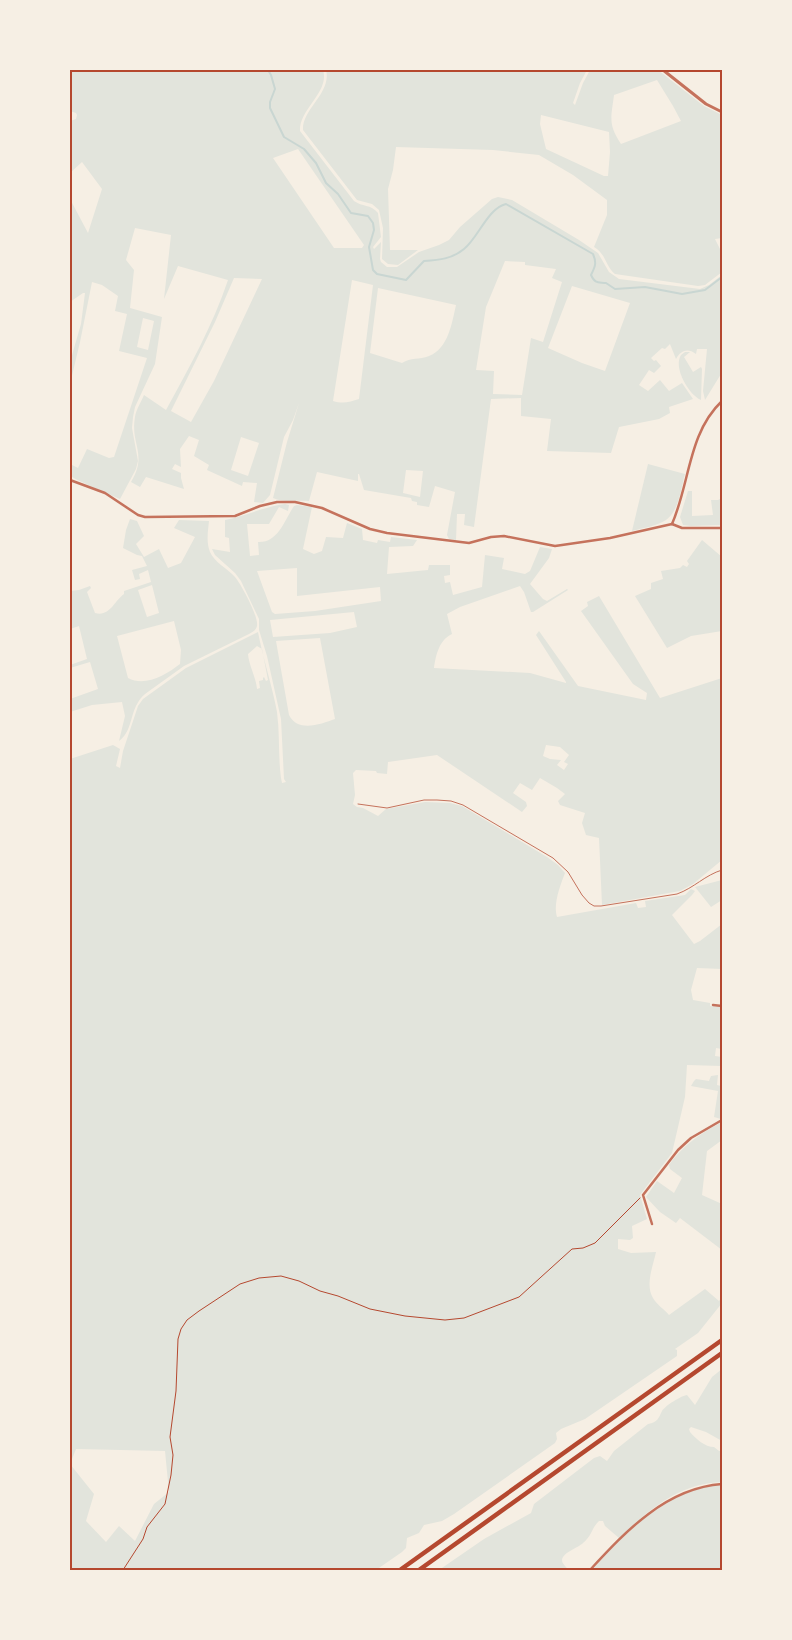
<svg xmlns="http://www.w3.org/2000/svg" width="792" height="1640" viewBox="0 0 792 1640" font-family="'Noto Sans',sans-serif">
  <rect width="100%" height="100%" fill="#f6efe4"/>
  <g fill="#e2e4dc" fill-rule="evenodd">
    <path d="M70,70H323C330,92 299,109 300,131L354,201C362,207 371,204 378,213L381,237L373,247L374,249L381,242L380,259L381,262L387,267H397L419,252L439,245L449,240L460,227L492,199L498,197L512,200L579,240L598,253L609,272L619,279L700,289L709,285L722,275L721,374L705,400L703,391L707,349H697L696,354C688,348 681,350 676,359L670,344L665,349L662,348L651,358L654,361L656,360L661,366L654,373L649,370L639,385L648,391L660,380L669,391L682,383L693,399L669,407L670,413L659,419L619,427L611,453L547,451L551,419L521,416V398L491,399L474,527L464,525L465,514H457L456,540L449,539L447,535L455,492L435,486L429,507L417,505V502L412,501L411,498L364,490L359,474H358V481L317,472L309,501C299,500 283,503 273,498L287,442L299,403L293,420L284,437L270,495L263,503L254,502L257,483L243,482L242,486L207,470L209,465L194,456L199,440L189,436L180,449L181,467L175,464L172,469L181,473V478L184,489L146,477L140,487L131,482C148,454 130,444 135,417C136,410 141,402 144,395L166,410C189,368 213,325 228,280L178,266L164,299L171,235L135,228L126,260L134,270L130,308L162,317L155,364L135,407L133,417L132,428L138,461L136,469L120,499C113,496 73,479 71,476C69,473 70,468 70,464L78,468L87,449L109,458L114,457L147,358L119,351L127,314L115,311L118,296L102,285L92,282L80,342L70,384V362L81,324L85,293H83L70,302V199L88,233L102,189L82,162L70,173V121L76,119L77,115L76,113L70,111ZM298,149L364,245L362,248H334L273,158ZM505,261L525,262V265L556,269L552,278L562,282L543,342L531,338L522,395L493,394L494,371L476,370L486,307ZM234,278L262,279L214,381L191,422L171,411L215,322ZM352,280L373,285L359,399C350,402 343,404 333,401ZM572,286L630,303L605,371L582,363L548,348ZM378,288L456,305C452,323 448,349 429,356C419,360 411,357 402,363L370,353ZM143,318L154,321L148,350L137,347ZM241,437L259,443L248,476L231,470ZM406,470L423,471L420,497L403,493Z"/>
    <path d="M326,70H587L580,83L573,103L575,105L583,83L590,70H658L704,106L722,115V238L715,239L722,253V272L705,285L698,286L615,274C605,266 607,255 594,247L607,215V200L573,175L539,155L493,150L396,147L393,170L388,189L390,250H418L398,265L388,264L382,259L383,228L379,210L372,204L357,200L303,130C302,109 332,93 326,70ZM657,80L673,106L681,121L621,144C608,124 611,119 614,95ZM541,115L609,132L610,152L608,176H604L546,149L540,124Z"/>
    <path d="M685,352H690L684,357L693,372L701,367L702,369L701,400C688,394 673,367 681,355Z"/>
    <path d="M648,464L685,474C681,488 679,511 666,520C657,526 643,528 632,531Z"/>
    <polygon points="688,491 692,491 692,516 713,515 711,500 718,500 722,498 722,525 691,526 683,525 680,517"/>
    <path d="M285,504L289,505L288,511L279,507L269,524H247L250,556L259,555L258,542C278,543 284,521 294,506L297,505L312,507L303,549L314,554L322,551L326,537L343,538L347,523L362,529L363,540L377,543L378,540L390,542L391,537L417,540L413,546L389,547L387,574L428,570L429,565H450V575L444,576L445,583L450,582L453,595L482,587L485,555L504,558L502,569L525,574L530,571L540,547L552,549L549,558L530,584L543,599L547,601L567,589L568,590L533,612H531L524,592L520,586L460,607L447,614L452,634C439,640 436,655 434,668L530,673L566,683V682L536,635L539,631L578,686L646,700L647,693L633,684L581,611L588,606L587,602L599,596L660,698L722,678V860L693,884L680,891L602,905L599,838L586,835L582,823L585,813L560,805L558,801L565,794L557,788L540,778L532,790L520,783L513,793L526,802L527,806L522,812L437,755L388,762L387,774L377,773L376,771L356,770L353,773L355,795L353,804L357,807L363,808L378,816L386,809L425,802L450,803L462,806L547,857L558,865L565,873C560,886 553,904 557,917L636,903L638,908L646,907L645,901L685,895L691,889L695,891L692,895L672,915L694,944L700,941L722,924V969L697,968L691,990L693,1000L710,1003V1006L722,1007V1049L716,1048L715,1056L722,1057V1066L687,1065L685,1097L672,1153L640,1195L647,1219L632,1226L633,1238L630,1240L618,1239V1249L631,1253L656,1252C653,1266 645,1285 653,1298C657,1305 664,1309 669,1315L705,1289L719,1301L722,1297V1303L698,1333L675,1349L677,1350V1356L585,1419L561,1429L556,1433L557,1439L555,1443L454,1514L442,1521L424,1525L419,1533L407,1538L406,1548L402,1552L376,1570H70V1464L94,1494L86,1521L106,1542L119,1526L135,1541L154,1504L169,1492L165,1451L76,1449L70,1464V759L113,745L120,749L116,766L120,768L123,751L138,706L143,699L186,668L258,632C263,659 272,685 277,712C280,734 278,756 281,778L282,783L286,782L284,779L281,719L267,656L259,630V619L241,581L235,573L215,555L212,549L230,552L229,538L225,537V520C246,516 263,507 285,504ZM297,568V596L380,587L381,601L315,611L275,614L272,612L257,571ZM354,612L357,627L330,633L273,637L270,620ZM320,638L335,719C321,724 298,733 289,715L276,641ZM257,646L262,649L268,680L266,681L264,677L263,678V680L259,681L260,688L257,689C256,677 249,666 248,654ZM546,745L560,747L569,755L564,762L568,764L564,770L557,765L561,760L550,759L543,756Z"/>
    <path d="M130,519L137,521L144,536L136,544L144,557L159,549L168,568L181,563L195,537L174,528L179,520L209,521C208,531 206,542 210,552C214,562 227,568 235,577C241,584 259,617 257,626C256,630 253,632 249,634L184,666L145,694C128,709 135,729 119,741L125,716L122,702L92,705L70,712V699L98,689L90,662L70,668V665L87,659L79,626L70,629V591L79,590L90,586L91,588L87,592L95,613C110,617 114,601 124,594V591L151,582L148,570L139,574L140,579L135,580L132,570L147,566L142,556L137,555L123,548L126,530ZM152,585L159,613L147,617L138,590ZM174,621L181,650L180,664C166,675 145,687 128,678L117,636Z"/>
    <polygon points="702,540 722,557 722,631 691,636 667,648 635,596 651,589 651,583 663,579 661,571 680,568 683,565 687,567 689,564 687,561"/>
    <polygon points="722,880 722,900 711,907 695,887"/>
    <polygon points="718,1075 717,1085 721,1086 722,1083 721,1119 714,1117 718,1091 691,1086 694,1081 696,1079 709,1081 711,1076"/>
    <path d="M722,1122V1140L707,1151L702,1195L722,1204V1250L680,1218L676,1223L660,1212L646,1197L657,1181L674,1193L682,1178L670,1169L669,1165C683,1145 701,1133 722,1122Z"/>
    <path d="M722,1369V1441L706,1432L691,1427L689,1429L690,1432C696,1439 705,1447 714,1447L719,1451H722V1482C679,1483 649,1510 619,1538L605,1526L603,1521H599C592,1527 592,1536 583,1543C578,1548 563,1552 562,1560C562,1564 566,1566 568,1570H439L484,1539L531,1513L534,1504L594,1458L600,1456L607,1461L614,1451L648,1424C658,1422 658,1419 662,1411C666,1405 681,1396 687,1395L695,1405L712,1377Z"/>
    <path d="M722,1485V1570H592C626,1532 669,1488 722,1485Z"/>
  </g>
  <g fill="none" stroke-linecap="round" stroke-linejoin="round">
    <path stroke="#c9d6d2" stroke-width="2" d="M268,70L271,75L275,89L270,102V108L284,137L304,149L316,163L326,183L338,194L351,213L368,216L373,223L374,230L369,247L373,270L377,274L406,280L424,261C439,260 452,259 464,249C478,238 488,208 506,204L593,254C597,263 595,267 591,275C595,284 598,282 606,283L615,289L645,287L682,294L705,290L722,277"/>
    <polyline stroke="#b5482f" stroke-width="1" points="123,1570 143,1539 147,1527 165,1504 171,1475 173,1455 170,1437 176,1391 178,1339 181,1329 187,1320 199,1311 240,1284 259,1278 281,1276 299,1281 320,1291 338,1296 370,1309 405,1316 445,1320 464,1318 519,1297 572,1249 583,1248 595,1243 640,1198"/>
    <path stroke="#c5725c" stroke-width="1" d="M358,804L387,808L424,800H437L451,801L463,805L553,858L568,872L582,895L589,903L594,906H601L677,894C694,888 705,875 722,870"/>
    <g stroke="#c5725c" stroke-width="2.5">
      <polyline points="70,480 105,493 138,515 145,517 235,516 260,506 277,502 295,502 322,508 370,529 387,533 469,543 491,537 504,536 555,546 562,545 610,538 672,524"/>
      <path d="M672,524C690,483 688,433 722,401"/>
      <polyline points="672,524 682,528 722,528"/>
      <polyline points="713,1005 722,1006"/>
      <polyline points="652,1224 643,1195 678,1150 691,1138 722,1120"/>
      <path d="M590,1570C626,1531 666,1488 722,1484"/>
    </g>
    <polyline stroke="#c5725c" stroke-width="3" points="663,70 706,104 722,112"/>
    <g stroke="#b5482f" stroke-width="4.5">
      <polyline points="400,1570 722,1340"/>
      <polyline points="419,1570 722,1353"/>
    </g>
  </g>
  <rect width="792" height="1640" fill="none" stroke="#f6efe4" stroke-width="142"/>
  <rect x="71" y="71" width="650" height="1498" fill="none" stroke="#b5482f" stroke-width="2"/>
</svg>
